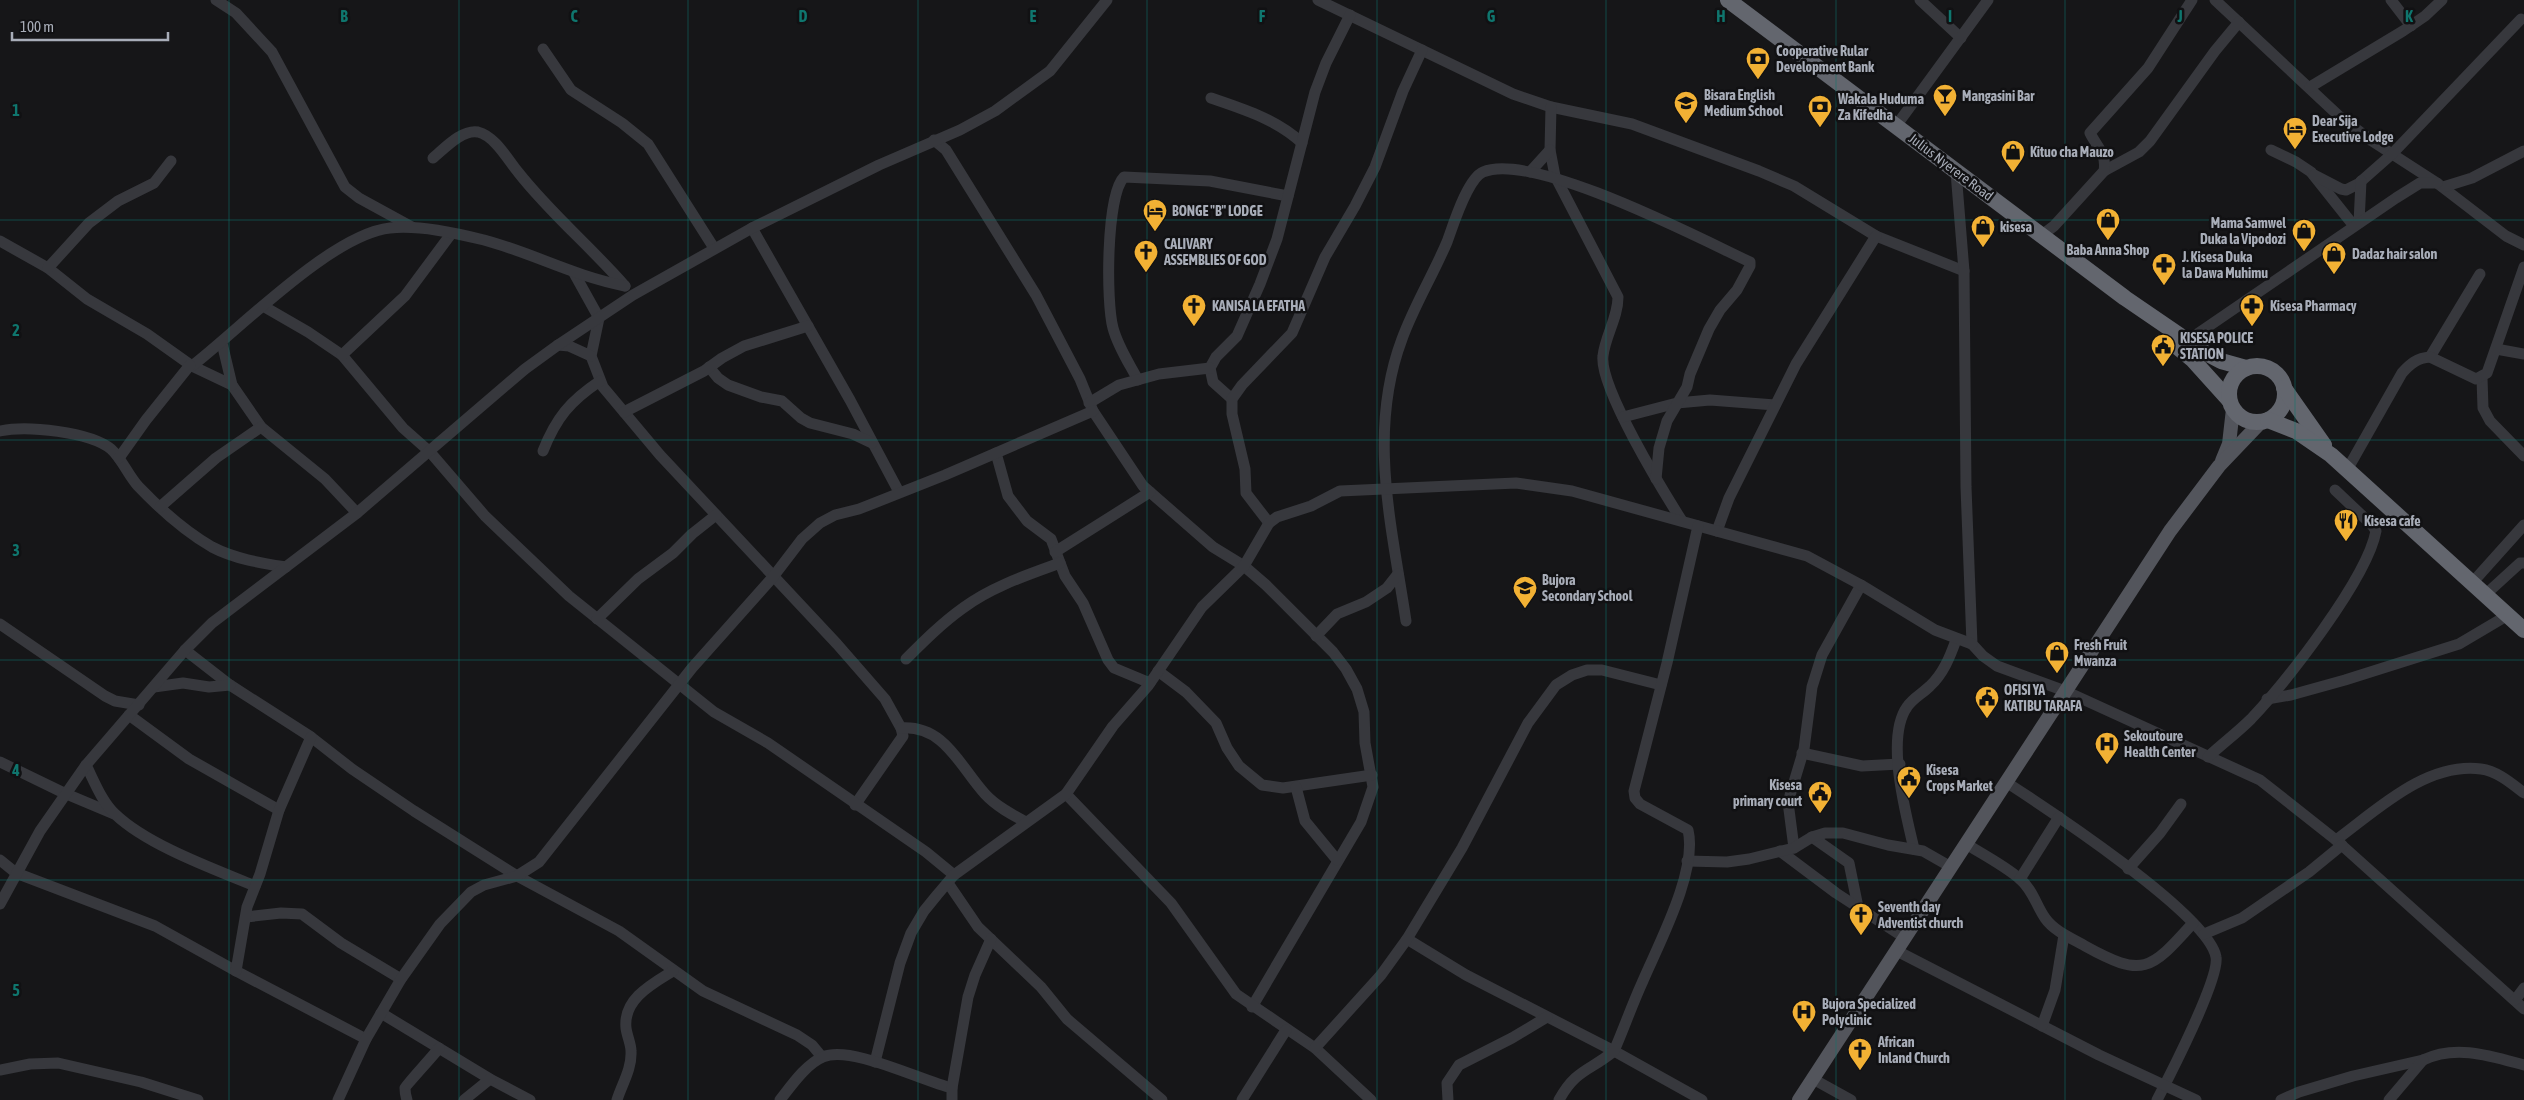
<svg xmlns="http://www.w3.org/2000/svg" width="2524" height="1100" viewBox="0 0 2524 1100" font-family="'Asap Condensed',sans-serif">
  <rect width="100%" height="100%" fill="#161618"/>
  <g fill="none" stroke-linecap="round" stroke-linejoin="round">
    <g stroke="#37383d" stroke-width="11">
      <polyline points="216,0 236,13 272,52 345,187 359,198 412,227"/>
      <polyline points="1318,0 1513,94 1551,107 1632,124 1759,171 1794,186 1876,236 1964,271"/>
      <polyline points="1920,0 1961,38"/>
      <polyline points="2215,0 2340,117 2372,141 2437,183 2506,236 2524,245"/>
      <polyline points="2391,0 2411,26"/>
      <polyline points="543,49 571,90 622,123 648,144 714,248"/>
      <polyline points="2310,87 2403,31 2425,16 2442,0"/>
      <path d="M1211,98C1243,109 1276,119 1302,143"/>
      <path d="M1551,107L1550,150L1555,176L1618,297C1618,318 1605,336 1603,356C1599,387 1663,491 1682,521"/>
      <polyline points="1896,126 1988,0"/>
      <polyline points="934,140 946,150 1036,295 1080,379 1093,411 1143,486 1213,547 1244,566 1266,585 1333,652 1346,669 1357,689 1364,712 1365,743 1373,787 1361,822 1252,1007"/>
      <polyline points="2271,150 2296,162 2311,172 2354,226"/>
      <path d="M433,158C444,149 462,129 478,132C495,136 508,160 518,172C550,213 591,247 625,286"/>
      <polyline points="2104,171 2139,152 2150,141 2215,51 2239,22"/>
      <polyline points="1530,172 1550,150"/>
      <polyline points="1956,172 1964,271 1966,487 1972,644 1983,656 1997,666 2065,691 2260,780 2336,840 2524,1009"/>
      <polyline points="2314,175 2341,189 2346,190 2358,184 2392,154 2521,19"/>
      <polyline points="2443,187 2472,178 2524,151"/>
      <polyline points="2359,223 2361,181"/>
      <polyline points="752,228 850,400 899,492"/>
      <path d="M2042,235L2054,226L2104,171C2107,154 2097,147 2090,133L2148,68L2192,0"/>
      <polyline points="0,241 48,268 87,299 147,334 192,366 232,385 261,427 325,479 357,513"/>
      <polyline points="48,268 89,223 118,201 154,183 171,161"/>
      <polyline points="574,273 599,318 591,356 603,387 660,455 837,644 885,699 901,728 903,736 855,805"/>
      <polyline points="263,306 308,332 342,355 403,428 430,452 485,516 569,596 714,712 768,743 926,852 954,875"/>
      <polyline points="2187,341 2396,198 2420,183 2437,183"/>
      <polyline points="222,343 232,385"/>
      <polyline points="558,345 569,346 591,356"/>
      <polyline points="2496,349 2524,354"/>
      <polyline points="342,355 405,296 451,234"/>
      <polyline points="2430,357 2480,274"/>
      <path d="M192,366C240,329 332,234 390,228C420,225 455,233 484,240C533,253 573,276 625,286"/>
      <polyline points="709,367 718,378 728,385 761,397 782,401 801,418 810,423 853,434 872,443"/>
      <polyline points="2482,378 2483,408 2490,421 2524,456"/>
      <path d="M1138,380C1129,363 1118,347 1113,328C1106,303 1106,195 1124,177L1210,181L1288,196"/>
      <polyline points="1232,399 1213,382 1210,368 1216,357 1237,336 1260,284 1277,239 1315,92 1326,63 1350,15"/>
      <polyline points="1089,403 1119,385 1159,374 1210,368"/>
      <polyline points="624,412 704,371 722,358 744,346 808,326"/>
      <polyline points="1623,417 1677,403 1710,400 1775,405"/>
      <path d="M0,431C27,425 90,432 111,449C122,459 128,475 138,486C159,508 186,532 212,547C235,559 261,563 286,567"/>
      <path d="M543,451C556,418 570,401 600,381"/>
      <polyline points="996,453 1008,496 1027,521 1051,539 1065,576 1083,603 1108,660 1114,668 1150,683"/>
      <polyline points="119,458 146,420 190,365"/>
      <path d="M2347,470L2402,373C2410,364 2417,358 2430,357L2476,379L2487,373L2524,267"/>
      <polyline points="160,507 216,458 261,427"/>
      <polyline points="1269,523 1246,493 1245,469 1232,414 1232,399 1242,385 1292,333 1325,257 1355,206 1375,167 1403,91 1422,50"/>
      <polyline points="1717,531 1729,498 1796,364 1876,236"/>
      <polyline points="1055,552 1150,492"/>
      <polyline points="2472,583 2524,525"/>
      <polyline points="2485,595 2520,563 2524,563"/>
      <polyline points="597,619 638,579 673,553 692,534 716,515"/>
      <path d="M1406,621C1392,527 1367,432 1402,339C1414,306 1433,275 1447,242C1453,226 1467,179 1483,172C1532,151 1699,238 1750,262V266L1737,290L1720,310L1709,329L1690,374L1687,387L1667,421L1659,448L1656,479"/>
      <polyline points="0,624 105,696 115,701 139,705"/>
      <polyline points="1316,636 1337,614 1366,602 1387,588 1398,574"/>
      <polyline points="185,650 230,685 311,737 352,769 414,811 517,876 619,931 703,991 797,1035 812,1045 822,1057"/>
      <path d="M906,659C924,641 942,623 963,608C991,587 1027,575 1060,563"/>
      <polyline points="1158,671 1186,692 1216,723 1227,748 1239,766 1262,785 1283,788 1372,775"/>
      <polyline points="154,687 183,683 209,687 230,685"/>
      <polyline points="2267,699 2291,695 2345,680 2459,644 2508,615"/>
      <polyline points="129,715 189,759 279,810"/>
      <path d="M901,728C945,725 960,767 985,794C996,806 1011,814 1026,822"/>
      <polyline points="1802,753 1862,766 1900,764"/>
      <path d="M2208,757C2222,744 2238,732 2251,719C2286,682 2367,579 2376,531L2372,525L2335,490"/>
      <polyline points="0,762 64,793 114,814"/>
      <path d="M86,765C94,781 102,802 115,814C147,845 214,869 255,886"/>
      <path d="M2006,782C2046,808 2209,915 2216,957C2220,978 2169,1077 2157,1100"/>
      <polyline points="1296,787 1305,821 1337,860"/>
      <polyline points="1066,794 1171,903 1236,994 1315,1048 1371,1100"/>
      <polyline points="1812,837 1849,863 1858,907"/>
      <path d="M2336,840C2377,810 2426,762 2481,769C2497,771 2511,783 2524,793"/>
      <path d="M1966,844C1984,855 2005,866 2020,879C2033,890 2036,905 2045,918C2054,931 2071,938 2085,946C2143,978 2150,971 2193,923"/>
      <polyline points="1794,848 1788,802 1804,749 1812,687 1822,655 1861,585"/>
      <path d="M1914,849C1906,814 1885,738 1907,707C1913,698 1922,694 1930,686C1943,674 1950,657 1956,640"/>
      <polyline points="1780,851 1836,893 1905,938"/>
      <polyline points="0,860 16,873 155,926 236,971 366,1039"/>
      <polyline points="1687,861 1727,862 1749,859 1794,848 1812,837 1825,833 1843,833 1888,845 1923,851 1951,867"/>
      <polyline points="2128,869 2160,833 2181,804"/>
      <polyline points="2020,879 2059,817"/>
      <polyline points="948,883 978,927 1041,987 1067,1019 1162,1100"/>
      <polyline points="0,904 40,831 86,765 185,650 212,623 357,513 525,369 558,345 633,295 752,228 879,165 960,130 995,111 1050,71 1107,0"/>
      <polyline points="246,917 281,913 302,914 341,943 401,979"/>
      <polyline points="2204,934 2242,918 2309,872 2342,845"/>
      <polyline points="1407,939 1466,975 1614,1051 1702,1100"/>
      <polyline points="1897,951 2099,1055 2196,1100"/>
      <polyline points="236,971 247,907 260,874 279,810 311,737"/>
      <polyline points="2515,1000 2524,988"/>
      <polyline points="381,1013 490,1079 530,1100"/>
      <polyline points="2042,1026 2055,990 2064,935"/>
      <polyline points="1315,1048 1381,975 1407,939 1462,848 1528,723 1556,685 1572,675 1587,670 1602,670 1661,685"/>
      <polyline points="875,1062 900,963 911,933 924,911 937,895 954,875 1066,794 1113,726 1148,686 1202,607 1244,566 1269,523 1277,517 1311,506 1340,491 1516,483 1572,491 1807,556 1861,585 1935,630 1972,644"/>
      <polyline points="0,1070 30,1064 58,1063 141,1082 198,1100"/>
      <polyline points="1813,1079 1851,1100"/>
      <polyline points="338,1100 366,1039 401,979 440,924 471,892 484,885 517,876 539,862 692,668 773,577 802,539 820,523 835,515 859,509 945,475 1093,411"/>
      <path d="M407,1100C406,1097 405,1091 405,1088C406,1085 434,1055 439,1048"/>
      <polyline points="464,1100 490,1079"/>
      <path d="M617,1100C622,1084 632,1069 631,1051C631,1044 627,1036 626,1028C623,999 652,984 673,971"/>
      <path d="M780,1100C791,1086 806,1064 823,1057C851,1045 922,1081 952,1088"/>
      <polyline points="952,1100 952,1088 968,997 975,975 991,939"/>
      <polyline points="1242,1100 1286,1030"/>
      <polyline points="1448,1100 1447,1083 1459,1065 1512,1038 1547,1017"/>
      <path d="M1559,1100C1576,1069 1590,1071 1614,1051C1624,1028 1632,1005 1642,983C1658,945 1698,871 1688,830L1640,804L1635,798L1634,791L1667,663L1698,526"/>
      <path d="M2281,1100L2299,1092L2353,1076L2423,1060C2456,1044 2491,1056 2524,1065"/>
      <polyline points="2389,1100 2423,1060"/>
    </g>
    <g stroke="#53555c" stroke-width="14">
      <polyline points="2222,461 2229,444 2233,409"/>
      <polyline points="1799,1100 2170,531 2219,466 2261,422"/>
    </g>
    <g stroke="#63666e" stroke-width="16">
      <polyline points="1728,0 2125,298 2204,352 2221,361 2246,368"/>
      <polyline points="2169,340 2192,359 2229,400"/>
      <circle cx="2257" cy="394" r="28"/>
      <polyline points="2284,388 2324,445"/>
      <polyline points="2268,420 2296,431 2331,455 2524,630"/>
    </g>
  </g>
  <path fill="none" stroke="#0f766e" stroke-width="1" stroke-opacity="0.55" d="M229,0V1100M459,0V1100M688,0V1100M918,0V1100M1147,0V1100M1377,0V1100M1606,0V1100M1836,0V1100M2065,0V1100M2295,0V1100M0,220H2524M0,440H2524M0,660H2524M0,880H2524"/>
  <defs>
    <symbol id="bank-pin" viewBox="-11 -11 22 30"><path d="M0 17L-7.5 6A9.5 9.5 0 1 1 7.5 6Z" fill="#f2b134" stroke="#111113"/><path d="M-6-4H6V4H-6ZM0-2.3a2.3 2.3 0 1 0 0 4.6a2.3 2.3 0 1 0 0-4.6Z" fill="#111"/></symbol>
    <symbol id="bar-pin" viewBox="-11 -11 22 30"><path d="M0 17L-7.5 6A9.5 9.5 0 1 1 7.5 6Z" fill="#f2b134" stroke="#111113"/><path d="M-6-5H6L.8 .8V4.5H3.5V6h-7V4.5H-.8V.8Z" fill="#111"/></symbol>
    <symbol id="school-pin" viewBox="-11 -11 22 30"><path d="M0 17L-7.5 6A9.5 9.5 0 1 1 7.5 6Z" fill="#f2b134" stroke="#111113"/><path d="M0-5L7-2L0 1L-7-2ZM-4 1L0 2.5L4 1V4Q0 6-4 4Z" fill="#111"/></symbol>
    <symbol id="hotel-pin" viewBox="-11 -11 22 30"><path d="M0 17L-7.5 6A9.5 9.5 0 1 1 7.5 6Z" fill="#f2b134" stroke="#111113"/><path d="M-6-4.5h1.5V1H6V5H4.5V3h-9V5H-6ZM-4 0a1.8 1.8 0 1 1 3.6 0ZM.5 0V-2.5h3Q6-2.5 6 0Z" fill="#111"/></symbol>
    <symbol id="shop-pin" viewBox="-11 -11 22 30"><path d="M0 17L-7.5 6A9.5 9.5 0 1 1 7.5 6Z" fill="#f2b134" stroke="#111113"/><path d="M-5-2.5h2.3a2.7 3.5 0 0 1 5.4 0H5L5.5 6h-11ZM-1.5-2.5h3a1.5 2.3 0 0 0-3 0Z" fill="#111"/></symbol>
    <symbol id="church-pin" viewBox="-11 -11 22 30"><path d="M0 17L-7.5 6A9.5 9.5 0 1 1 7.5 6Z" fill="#f2b134" stroke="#111113"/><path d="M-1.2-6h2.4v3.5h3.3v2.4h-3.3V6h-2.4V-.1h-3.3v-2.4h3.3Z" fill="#111"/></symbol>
    <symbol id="pharmacy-pin" viewBox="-11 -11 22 30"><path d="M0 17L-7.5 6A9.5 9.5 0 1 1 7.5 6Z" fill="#f2b134" stroke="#111113"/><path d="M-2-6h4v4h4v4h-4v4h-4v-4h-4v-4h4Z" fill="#111"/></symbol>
    <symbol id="civic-pin" viewBox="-11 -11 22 30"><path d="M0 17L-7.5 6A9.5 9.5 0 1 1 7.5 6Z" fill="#f2b134" stroke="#111113"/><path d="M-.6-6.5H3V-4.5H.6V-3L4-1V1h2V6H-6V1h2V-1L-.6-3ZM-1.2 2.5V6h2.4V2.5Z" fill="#111"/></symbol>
    <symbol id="restaurant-pin" viewBox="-11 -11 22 30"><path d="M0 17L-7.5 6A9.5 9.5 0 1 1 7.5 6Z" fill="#f2b134" stroke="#111113"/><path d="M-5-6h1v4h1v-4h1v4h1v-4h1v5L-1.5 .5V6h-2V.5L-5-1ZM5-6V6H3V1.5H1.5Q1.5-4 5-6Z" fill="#111"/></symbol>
    <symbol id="hospital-pin" viewBox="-11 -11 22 30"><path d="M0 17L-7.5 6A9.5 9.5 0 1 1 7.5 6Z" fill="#f2b134" stroke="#111113"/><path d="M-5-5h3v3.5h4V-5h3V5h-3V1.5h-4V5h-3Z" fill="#111"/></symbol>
  </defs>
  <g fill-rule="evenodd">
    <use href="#bank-pin" x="1744" y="45" width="28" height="38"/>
    <use href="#bar-pin" x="1931" y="82" width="28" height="38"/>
    <use href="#school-pin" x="1672" y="89" width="28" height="38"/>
    <use href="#bank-pin" x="1806" y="93" width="28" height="38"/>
    <use href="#hotel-pin" x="2281" y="115" width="28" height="38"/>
    <use href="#shop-pin" x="1999" y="138" width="28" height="38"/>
    <use href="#hotel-pin" x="1141" y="197" width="28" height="38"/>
    <use href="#shop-pin" x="2094" y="206" width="28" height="38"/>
    <use href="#shop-pin" x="1969" y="213" width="28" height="38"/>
    <use href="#shop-pin" x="2290" y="217" width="28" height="38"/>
    <use href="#church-pin" x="1132" y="238" width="28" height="38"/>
    <use href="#shop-pin" x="2320" y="240" width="28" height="38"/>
    <use href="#pharmacy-pin" x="2150" y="251" width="28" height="38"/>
    <use href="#church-pin" x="1180" y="292" width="28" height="38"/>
    <use href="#pharmacy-pin" x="2238" y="292" width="28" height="38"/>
    <use href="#civic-pin" x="2149" y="332" width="28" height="38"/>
    <use href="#restaurant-pin" x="2332" y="507" width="28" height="38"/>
    <use href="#school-pin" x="1511" y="574" width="28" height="38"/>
    <use href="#shop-pin" x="2043" y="639" width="28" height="38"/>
    <use href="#civic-pin" x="1973" y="684" width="28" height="38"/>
    <use href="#hospital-pin" x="2093" y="730" width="28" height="38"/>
    <use href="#civic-pin" x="1895" y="764" width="28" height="38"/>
    <use href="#civic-pin" x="1806" y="779" width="28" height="38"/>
    <use href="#church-pin" x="1847" y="901" width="28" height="38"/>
    <use href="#hospital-pin" x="1790" y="998" width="28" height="38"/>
    <use href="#church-pin" x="1846" y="1036" width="28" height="38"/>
  </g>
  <g text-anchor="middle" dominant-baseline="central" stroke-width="5" stroke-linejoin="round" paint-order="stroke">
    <g font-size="14" font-weight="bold" fill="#a8adb8" stroke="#111113" text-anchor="start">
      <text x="1776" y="51">Cooperative Rular<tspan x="1776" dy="16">Development Bank</tspan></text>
      <text x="1704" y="95">Bisara English<tspan x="1704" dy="16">Medium School</tspan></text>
      <text x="1962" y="96">Mangasini Bar</text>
      <text x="1838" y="99">Wakala Huduma<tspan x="1838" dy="16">Za Kifedha</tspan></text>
      <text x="2312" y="121">Dear Sija<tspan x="2312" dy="16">Executive Lodge</tspan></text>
      <text x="2030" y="152">Kituo cha Mauzo</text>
      <text x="1172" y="211">BONGE "B" LODGE</text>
      <text x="2286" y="223" text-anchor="end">Mama Samwel<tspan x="2286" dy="16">Duka la Vipodozi</tspan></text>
      <text x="2000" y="227">kisesa</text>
      <text x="1164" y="244">CALIVARY<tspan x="1164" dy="16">ASSEMBLIES OF GOD</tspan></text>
      <text x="2108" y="250" text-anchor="middle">Baba Anna Shop</text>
      <text x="2352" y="254">Dadaz hair salon</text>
      <text x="2182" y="257">J. Kisesa Duka<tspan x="2182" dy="16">la Dawa Muhimu</tspan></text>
      <text x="1212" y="306">KANISA LA EFATHA</text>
      <text x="2270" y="306">Kisesa Pharmacy</text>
      <text x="2180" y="338">KISESA POLICE<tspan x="2180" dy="16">STATION</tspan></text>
      <text x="2364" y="521">Kisesa cafe</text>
      <text x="1542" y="580">Bujora<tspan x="1542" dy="16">Secondary School</tspan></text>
      <text x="2074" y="645">Fresh Fruit<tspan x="2074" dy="16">Mwanza</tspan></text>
      <text x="2004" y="690">OFISI YA<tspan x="2004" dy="16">KATIBU TARAFA</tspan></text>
      <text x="2124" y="736">Sekoutoure<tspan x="2124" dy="16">Health Center</tspan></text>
      <text x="1926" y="770">Kisesa<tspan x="1926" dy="16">Crops Market</tspan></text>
      <text x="1802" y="785" text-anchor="end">Kisesa<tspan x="1802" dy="16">primary court</tspan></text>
      <text x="1878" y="907">Seventh day<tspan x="1878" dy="16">Adventist church</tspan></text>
      <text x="1822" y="1004">Bujora Specialized<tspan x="1822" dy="16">Polyclinic</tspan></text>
      <text x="1878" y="1042">African<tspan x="1878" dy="16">Inland Church</tspan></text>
    </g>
    <g font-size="14" fill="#a8adb8" stroke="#111113">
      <text transform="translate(1951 167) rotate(37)">Julius Nyerere Road</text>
    </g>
  </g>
  <g font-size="16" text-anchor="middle" font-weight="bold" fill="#0f766e" stroke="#111113" stroke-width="5" stroke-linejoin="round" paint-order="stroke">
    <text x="344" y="22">B</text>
    <text x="574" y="22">C</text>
    <text x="803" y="22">D</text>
    <text x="1033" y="22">E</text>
    <text x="1262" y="22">F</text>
    <text x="1491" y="22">G</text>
    <text x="1721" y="22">H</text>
    <text x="1950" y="22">I</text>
    <text x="2180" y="22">J</text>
    <text x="2409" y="22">K</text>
    <text x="16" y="116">1</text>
    <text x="16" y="336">2</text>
    <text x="16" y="556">3</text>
    <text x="16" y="776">4</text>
    <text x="16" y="996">5</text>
  </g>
  <path d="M12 32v8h156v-8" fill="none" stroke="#a8adb8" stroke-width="2.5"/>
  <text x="20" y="32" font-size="15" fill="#a8adb8" stroke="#111113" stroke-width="4" paint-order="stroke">100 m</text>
</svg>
